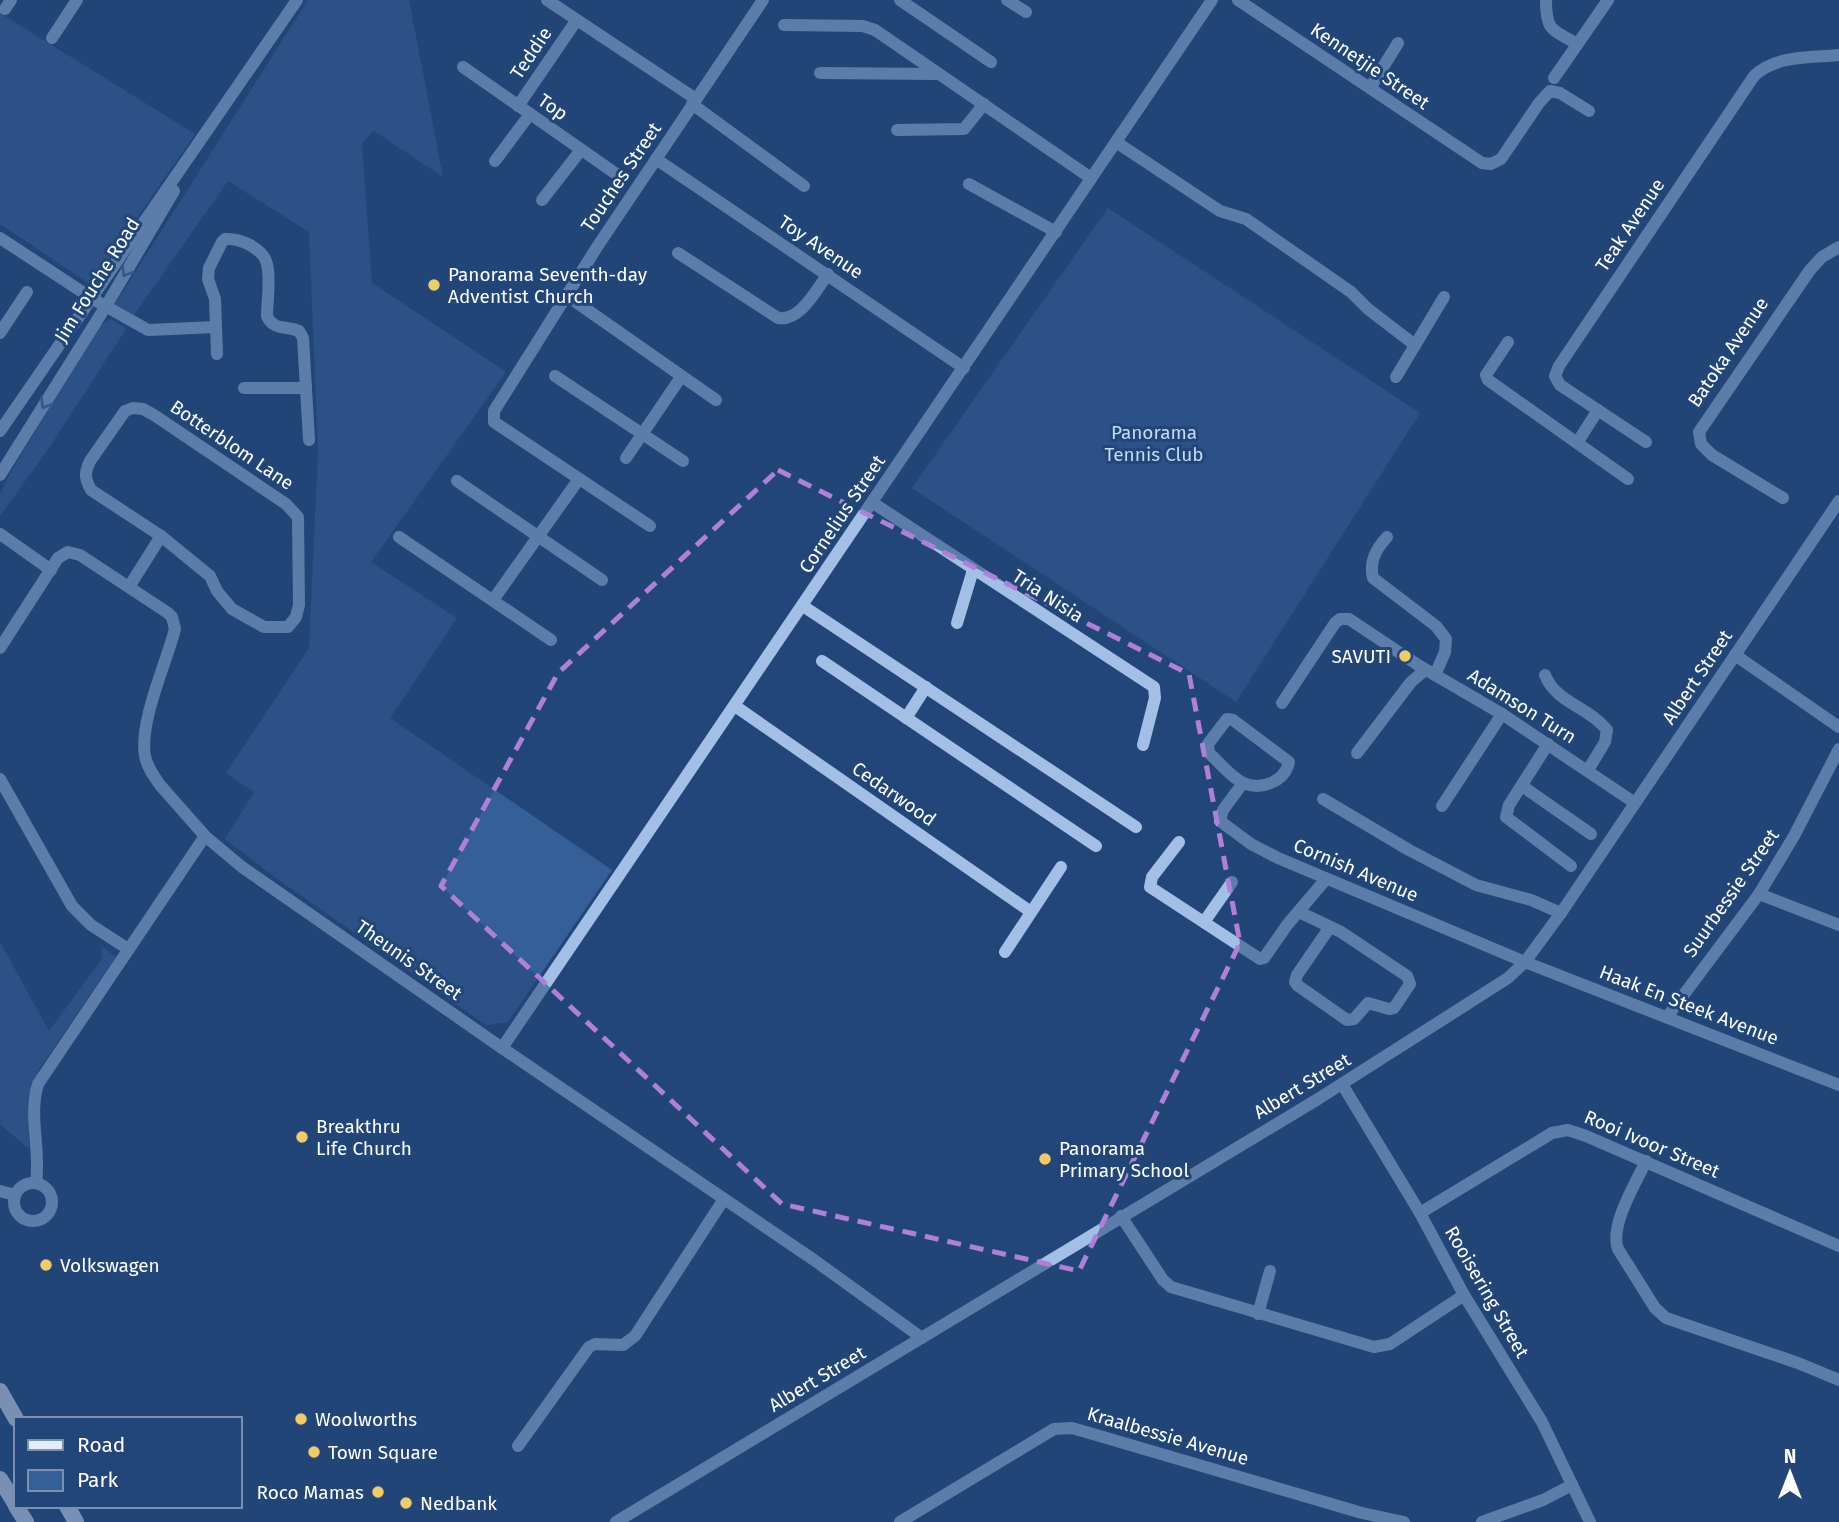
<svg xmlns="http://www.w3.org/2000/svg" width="1839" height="1522" viewBox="0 0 1839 1522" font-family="'Fira Sans',sans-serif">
  <rect width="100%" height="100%" fill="#224679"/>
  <g fill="#355f97">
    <polygon points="308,0 409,0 443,177 374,131 362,143 372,283 506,372 371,562 457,618 390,718 612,870 508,1022 486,1025 276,878 225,839 254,792 226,773 309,648 318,451 309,232 228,181 134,315 115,304"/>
    <polygon points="0,13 195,134 91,285 0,224"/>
    <polygon points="1108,208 1420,413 1236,702 912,488"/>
    <polygon points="111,319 126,329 49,448 0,516 0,494 8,477 98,327"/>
    <polygon points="0,942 49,1031 102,959 101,946 116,957 40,1068 28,1097 29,1149 0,1124"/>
  </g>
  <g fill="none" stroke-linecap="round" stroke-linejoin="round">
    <g stroke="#a3bfe5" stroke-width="12">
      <polyline points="547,0 696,99"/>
      <polyline points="900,0 991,62"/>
      <polyline points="1007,0 1026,12"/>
      <polyline points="1238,0 1482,163 1491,164 1501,159 1539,103 1550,91 1560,93 1589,111"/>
      <path d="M1546,0C1546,32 1552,29 1577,44"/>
      <polyline points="5,9 11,0"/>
      <polyline points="784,25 863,26 875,30 1091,178"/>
      <polyline points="52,38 77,0"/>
      <polyline points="463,67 622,178"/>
      <polyline points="820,73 937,74"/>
      <polyline points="1554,78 1608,0"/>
      <polyline points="1370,88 1398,43"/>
      <polyline points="692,104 804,186"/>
      <polyline points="518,106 576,21"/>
      <polyline points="897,130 964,129 984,104"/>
      <polyline points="1116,142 1220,211 1246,219 1351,292 1368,309 1415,345"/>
      <polyline points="656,159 964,368"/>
      <polyline points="495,161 530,114"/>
      <polyline points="969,184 1056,232"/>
      <polyline points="542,200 581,150"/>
      <polyline points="0,238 93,299 148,330 216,327"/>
      <path d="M678,253L778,318C800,322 816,290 828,274"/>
      <polyline points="566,295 716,400"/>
      <polyline points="0,333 27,292"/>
      <polyline points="1508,342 1486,375 1488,380 1628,479"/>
      <path d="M217,354L215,299L208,279L209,268L222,242L225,239C240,238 263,248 267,264C271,280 267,300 267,316C272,330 287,326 299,331L303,338L309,440"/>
      <polyline points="555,376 683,461"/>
      <polyline points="1396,377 1444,297"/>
      <polyline points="244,388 306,388"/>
      <path d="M133,408L143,409L154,415L286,504L298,517L299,605L296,617L288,627H264L232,609L217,591L210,576L161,536L91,490C85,479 84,473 90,461L125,411Z"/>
      <polyline points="0,431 297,0"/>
      <path d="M1646,442L1560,385L1555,376L1559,366L1754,76C1775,55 1811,58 1839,55"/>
      <polyline points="1577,443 1598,410"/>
      <polyline points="626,458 681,377"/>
      <polyline points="0,475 106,306 174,191"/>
      <polyline points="457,481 602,580"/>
      <polyline points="1783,498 1712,455 1701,444 1699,432 1810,270 1822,257 1839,247"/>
      <polyline points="873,503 1154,687 1155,698 1143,745"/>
      <polyline points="650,526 494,422 494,411 597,247 763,0"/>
      <polyline points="0,534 51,570"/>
      <polyline points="399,537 551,640"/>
      <path d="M1387,537C1376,549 1369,561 1373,578L1436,626L1446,639L1445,652L1435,675"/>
      <polyline points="129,587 161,536"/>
      <polyline points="493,600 579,479"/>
      <polyline points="803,606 1136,827"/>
      <polyline points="957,623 973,570"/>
      <path d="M0,648L58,558L68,552L80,555L168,613L172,617L175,629C166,664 139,722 145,756C147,767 154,776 160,785L205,836L242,867L502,1048L814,1260L922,1338"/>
      <polyline points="1735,655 1839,727"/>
      <polyline points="822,661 1096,846"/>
      <path d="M1545,675C1556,703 1589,707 1607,730L1605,742L1588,770"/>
      <polyline points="1282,703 1335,623 1340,619 1349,619 1418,665 1502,714 1635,803"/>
      <polyline points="735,706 1031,912"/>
      <polyline points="906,718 926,687"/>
      <path d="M1227,719L1233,720L1289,762C1285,781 1262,791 1243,783C1231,777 1219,762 1209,753L1208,744Z"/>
      <polyline points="1548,744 1509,805 1506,817 1571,866"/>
      <polyline points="1357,753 1411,682 1425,670"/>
      <polyline points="0,779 72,906 91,925 128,949"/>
      <polyline points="1243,783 1223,810 1220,821 1251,844 1278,858 1525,962 1839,1085"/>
      <polyline points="1522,786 1591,834"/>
      <polyline points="1323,799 1409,850 1476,885 1531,900 1561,913"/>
      <polyline points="1442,806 1502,714"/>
      <polyline points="1179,842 1152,877 1150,887 1260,959 1264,958 1287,925 1326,879"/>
      <polyline points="1759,894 1839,925"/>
      <polyline points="1299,912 1341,932 1407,976 1410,984 1394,1008 1389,1009 1368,1003 1354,1019 1347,1020 1297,985 1295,982 1297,975 1330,927"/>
      <polyline points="1204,922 1232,882"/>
      <polyline points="1005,952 1061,867"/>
      <polyline points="1667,1017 1759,894 1794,836 1839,749"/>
      <polyline points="502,1048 1212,0"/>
      <polyline points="1342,1084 1420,1213 1464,1295 1542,1422 1590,1522"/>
      <path d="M1646,1161C1636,1183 1609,1226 1618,1249L1655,1308L1666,1318L1798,1363L1839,1380"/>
      <path d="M36,1183C41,1150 28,1116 38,1084L205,836"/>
      <circle cx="33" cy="1202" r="19"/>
      <polyline points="0,1191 15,1195"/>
      <polyline points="1420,1213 1552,1133 1568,1130 1586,1136 1839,1246"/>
      <polyline points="1121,1216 1163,1280 1171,1287 1374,1347 1390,1344 1464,1295"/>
      <polyline points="1258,1314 1270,1271"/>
      <polyline points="518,1446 589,1347 595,1344 623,1345 635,1336 724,1199"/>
      <polyline points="616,1522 1318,1099 1508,978 1525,962 1561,913 1839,501"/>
      <polyline points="900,1522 1054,1429 1072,1428 1086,1432 1362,1513 1404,1522"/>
      <polyline points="1482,1522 1543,1500 1572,1485"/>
    </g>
    <g stroke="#e3ecfc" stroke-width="16">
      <polyline points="0,1391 16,1419"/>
      <polyline points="0,1479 16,1505"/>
      <polyline points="16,1506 26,1522"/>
      <polyline points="67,1506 76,1522"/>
    </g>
  </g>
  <defs><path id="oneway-chevron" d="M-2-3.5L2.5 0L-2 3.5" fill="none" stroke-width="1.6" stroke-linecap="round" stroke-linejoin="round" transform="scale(1.75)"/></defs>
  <g stroke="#4f709f">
    <use href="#oneway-chevron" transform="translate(126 272) rotate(121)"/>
    <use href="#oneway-chevron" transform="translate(45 404) rotate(121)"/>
  </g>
  <path d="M0 0H1839V1522H0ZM778,470L1189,674L1240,943L1079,1271L782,1204L441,886L558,673Z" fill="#224679" fill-opacity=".55" fill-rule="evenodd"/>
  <path fill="none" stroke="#b080d9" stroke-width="5" stroke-dasharray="14 9" stroke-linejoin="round" d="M778,470L1189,674L1240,943L1079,1271L782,1204L441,886L558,673Z"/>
  <g fill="#f1cb65" stroke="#224679" stroke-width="2.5">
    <circle cx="434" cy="285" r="7"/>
    <circle cx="1405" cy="656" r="7"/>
    <circle cx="302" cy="1137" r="7"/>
    <circle cx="1045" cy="1159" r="7"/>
    <circle cx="46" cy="1265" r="7"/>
    <circle cx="301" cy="1419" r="7"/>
    <circle cx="314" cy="1452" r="7"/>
    <circle cx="378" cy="1492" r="7"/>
    <circle cx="406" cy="1503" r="7"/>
  </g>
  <g text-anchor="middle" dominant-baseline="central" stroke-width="6" stroke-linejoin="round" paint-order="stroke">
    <g font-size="19" fill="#fff" stroke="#224679">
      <text transform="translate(531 53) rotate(-56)">Teddie</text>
      <text transform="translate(1370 66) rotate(34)">Kennetjie Street</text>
      <text transform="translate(553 107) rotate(35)">Top</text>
      <text transform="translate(621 177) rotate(-56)">Touches Street</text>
      <text transform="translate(1630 225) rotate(-56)">Teak Avenue</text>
      <text transform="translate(821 247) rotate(34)">Toy Avenue</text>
      <text transform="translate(97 280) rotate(-58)">Jim Fouche Road</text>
      <text transform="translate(1728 352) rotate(-56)">Batoka Avenue</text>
      <text transform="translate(232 445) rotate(34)">Botterblom Lane</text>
      <text transform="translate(842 514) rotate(-56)">Cornelius Street</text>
      <text transform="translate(1048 596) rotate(33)">Tria Nisia</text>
      <text transform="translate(1697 677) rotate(-56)">Albert Street</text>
      <text transform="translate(1522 706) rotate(32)">Adamson Turn</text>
      <text transform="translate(894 794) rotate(35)">Cedarwood</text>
      <text transform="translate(1356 870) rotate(23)">Cornish Avenue</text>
      <text transform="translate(1731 893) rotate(-55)">Suurbessie Street</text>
      <text transform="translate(409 960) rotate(35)">Theunis Street</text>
      <text transform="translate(1689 1005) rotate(21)">Haak En Steek Avenue</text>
      <text transform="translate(1302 1086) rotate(-31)">Albert Street</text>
      <text transform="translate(1652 1144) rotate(23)">Rooi Ivoor Street</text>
      <text transform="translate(1487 1292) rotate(60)">Rooisering Street</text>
      <text transform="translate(817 1379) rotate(-31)">Albert Street</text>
      <text transform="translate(1168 1436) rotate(16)">Kraalbessie Avenue</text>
    </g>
    <g font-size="19" fill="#fff" stroke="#224679" text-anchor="start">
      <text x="448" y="274">Panorama Seventh-day<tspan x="448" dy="22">Adventist Church</tspan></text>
      <text x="1391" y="656" text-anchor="end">SAVUTI</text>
      <text x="316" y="1126">Breakthru<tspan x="316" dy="22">Life Church</tspan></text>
      <text x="1059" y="1148">Panorama<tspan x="1059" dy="22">Primary School</tspan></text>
      <text x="60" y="1265">Volkswagen</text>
      <text x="315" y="1419">Woolworths</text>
      <text x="328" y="1452">Town Square</text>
      <text x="364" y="1492" text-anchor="end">Roco Mamas</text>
      <text x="420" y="1503">Nedbank</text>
    </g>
    <g font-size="19" fill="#c6daf4" stroke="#224679">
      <text x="1154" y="432">Panorama<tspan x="1154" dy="22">Tennis Club</tspan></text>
    </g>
  </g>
  <rect x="14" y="1417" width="228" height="91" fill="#224679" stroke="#7a90af" stroke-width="2"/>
  <rect x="28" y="1440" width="35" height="10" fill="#e3ecfc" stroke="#7a90af" stroke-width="2"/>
  <text x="77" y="1452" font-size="21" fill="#ffffff">Road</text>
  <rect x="28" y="1470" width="35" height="21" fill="#355f97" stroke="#7a90af" stroke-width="2"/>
  <text x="77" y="1487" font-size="21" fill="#ffffff">Park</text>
  <g transform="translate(1790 1473)" stroke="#224679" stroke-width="5" paint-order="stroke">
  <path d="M0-5L12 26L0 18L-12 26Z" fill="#ffffff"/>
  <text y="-10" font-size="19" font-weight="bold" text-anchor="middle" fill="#ffffff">N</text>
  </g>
</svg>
